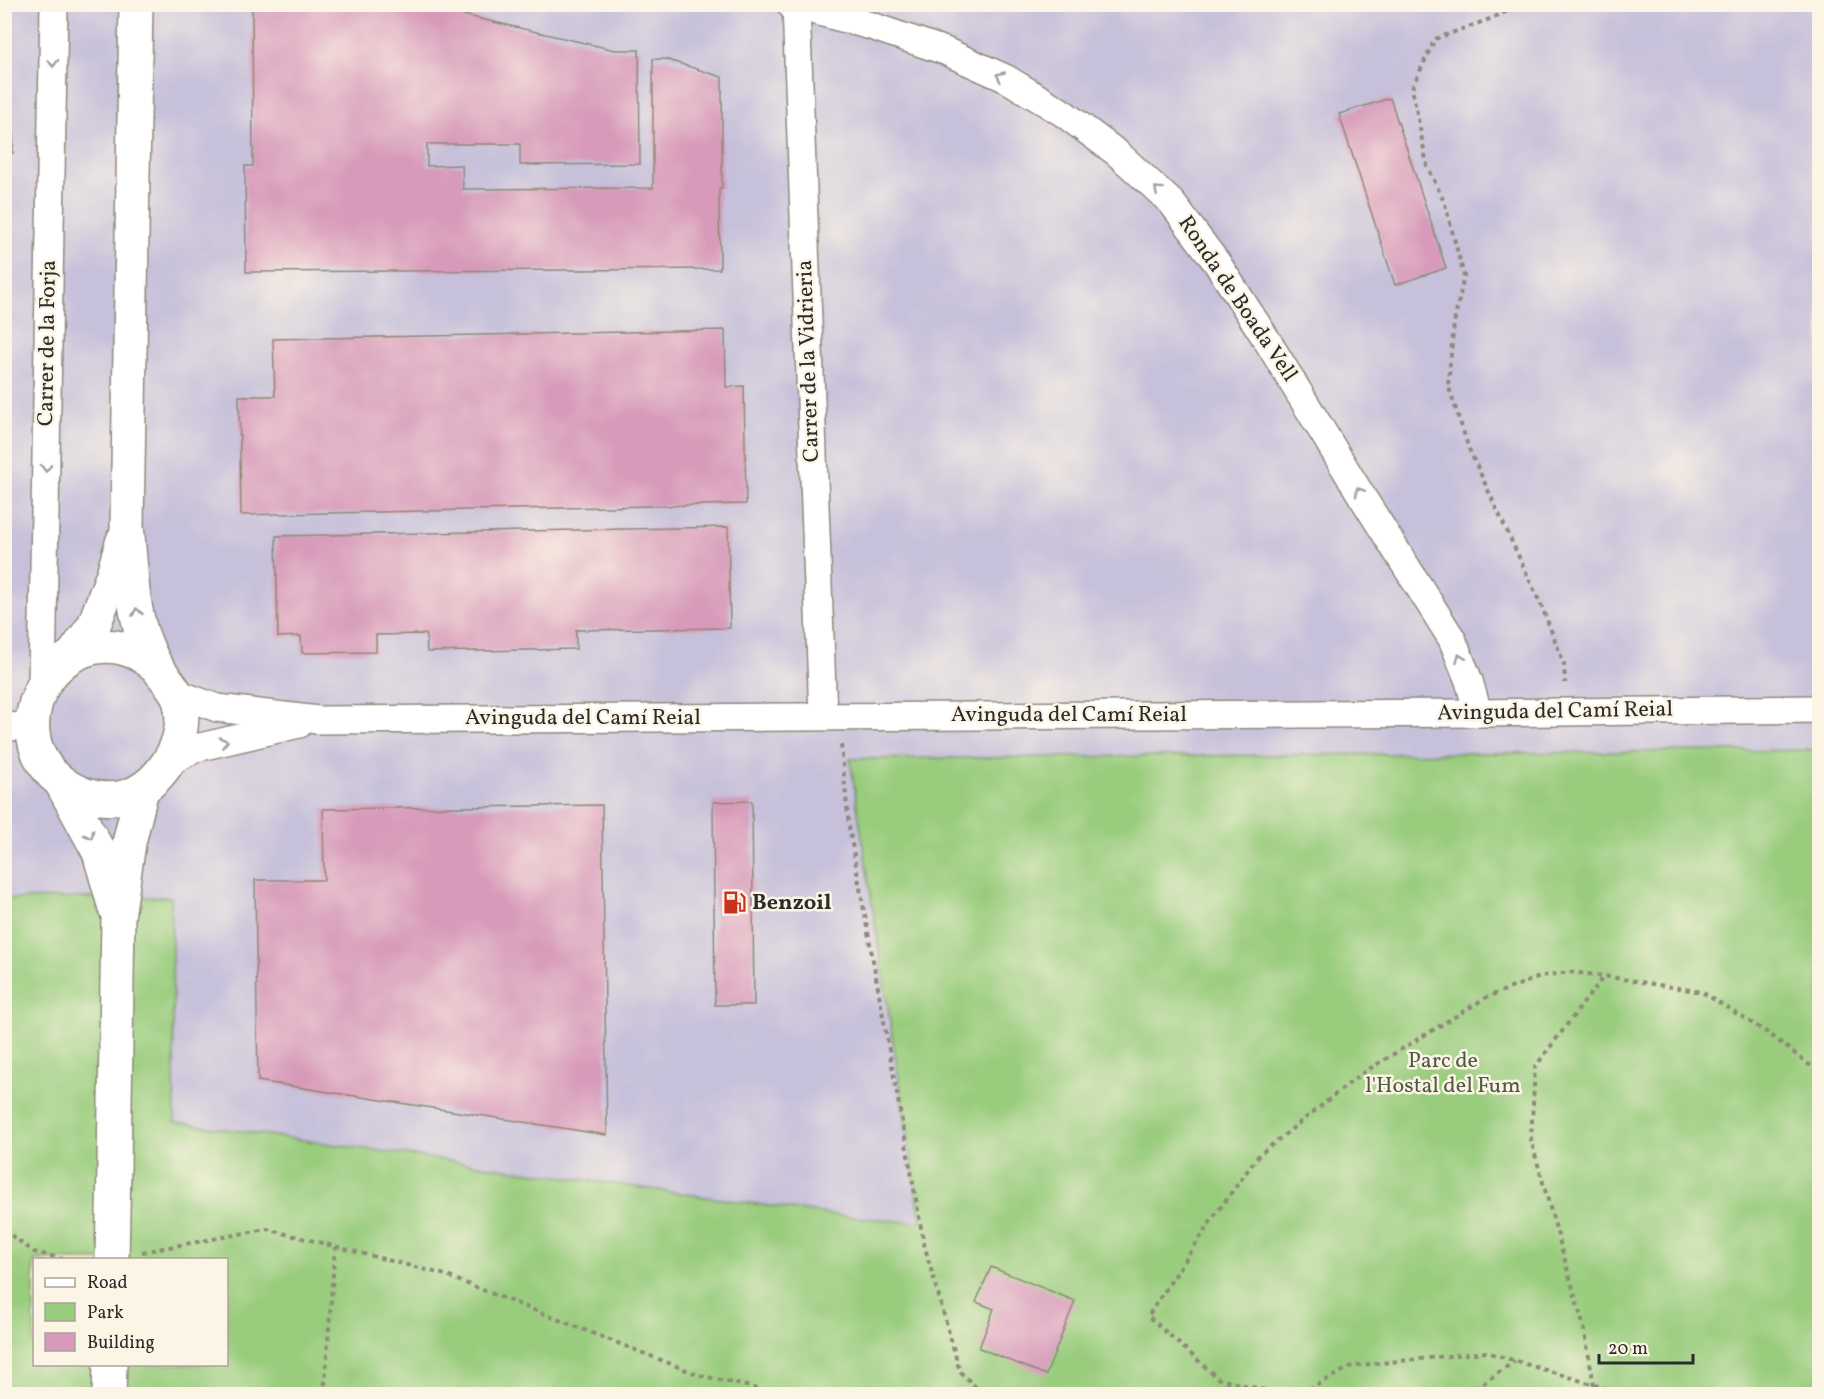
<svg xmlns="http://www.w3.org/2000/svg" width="1824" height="1399" viewBox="0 0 1824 1399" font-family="Vollkorn,serif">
  <rect width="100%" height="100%" fill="#fcf5e5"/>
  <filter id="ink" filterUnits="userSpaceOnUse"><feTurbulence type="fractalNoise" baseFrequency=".0167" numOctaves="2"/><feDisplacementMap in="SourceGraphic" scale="12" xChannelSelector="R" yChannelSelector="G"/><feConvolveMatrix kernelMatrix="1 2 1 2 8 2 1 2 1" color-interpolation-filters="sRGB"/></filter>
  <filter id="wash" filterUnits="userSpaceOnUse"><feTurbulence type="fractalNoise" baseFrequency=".008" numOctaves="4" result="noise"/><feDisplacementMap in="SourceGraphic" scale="24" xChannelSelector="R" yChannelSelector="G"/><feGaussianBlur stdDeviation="1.35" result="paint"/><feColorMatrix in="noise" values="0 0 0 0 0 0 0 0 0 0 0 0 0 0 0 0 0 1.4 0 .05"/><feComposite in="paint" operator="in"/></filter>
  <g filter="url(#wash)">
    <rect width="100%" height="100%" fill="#f1e7ca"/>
    <polygon fill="#c6c0da" points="4,5 1819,5 1819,750 851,759 922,1223 841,1216 175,1122 171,897 5,899"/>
    <path fill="#99cc7d" stroke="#627c54" stroke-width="1.5" fill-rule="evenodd" d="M1819,750V1394H5L4,899L171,897L175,1122L841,1216L921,1223L850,759ZM34,1260H226V1364H34Z"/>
    <g id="blocks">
      <g fill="#d79aba">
        <polygon points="252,5 420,5 615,50 639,50 640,164 520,165 520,144 427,144 427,166 462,165 463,189 653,188 653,59 665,59 722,77 722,188 719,188 720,269 246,272 245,166 253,166"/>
        <polygon points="1390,98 1446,268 1395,285 1339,114"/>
        <rect x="4" y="127" width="9" height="26"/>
        <polygon points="725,330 726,387 744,386 746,504 241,515 239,396 275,396 273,339"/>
        <polygon points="728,527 730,628 576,630 576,649 427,652 426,634 376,635 376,652 302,653 301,636 278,637 276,536"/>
        <polygon points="752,801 754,1005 715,1005 713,802"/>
        <polygon points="602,805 607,1135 258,1081 255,880 324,880 323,809"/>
        <polygon points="991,1267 1075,1301 1046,1375 979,1348 994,1309 976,1302"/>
      </g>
    </g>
  </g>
  <g filter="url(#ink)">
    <use href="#blocks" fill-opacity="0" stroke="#8e897a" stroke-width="1.5"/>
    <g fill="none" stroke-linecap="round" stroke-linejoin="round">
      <defs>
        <g id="minor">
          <polyline points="790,4 871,26 945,51 1007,79 1063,113 1117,153 1172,203 1217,263 1265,337 1363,498 1452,639 1469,681 1478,713"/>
          <polyline points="796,6 823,716"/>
          <polyline points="42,682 54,4"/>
          <polyline points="176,693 217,708 318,720 1478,713 1820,709"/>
          <polyline points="4,727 31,726"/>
          <polyline points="169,762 196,748 299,724"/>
        </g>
        <g id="secondary">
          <path d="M136,4L127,526C131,562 131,600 142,634C146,645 151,658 157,667C163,676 171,684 176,693C195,730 164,785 127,796C100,804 71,793 52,774C0,718 61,622 134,652C142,655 150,662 157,667"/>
          <polyline points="73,655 94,625 113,574 123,540"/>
          <polyline points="62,784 99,852 115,908"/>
          <polyline points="114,1166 118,917 129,843 142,789"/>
          <polyline points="109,1394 110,1364"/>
        </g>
      </defs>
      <use href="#minor" stroke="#8e897a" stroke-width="30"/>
      <use href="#secondary" stroke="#8e897a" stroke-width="36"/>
      <g stroke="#8e897a" stroke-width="4" stroke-dasharray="4.5 4.5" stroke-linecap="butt">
        <polyline points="1523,4 1490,19 1435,39 1412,88 1427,165 1445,204 1464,276 1454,323 1448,385 1469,449 1542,607 1564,664 1565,683"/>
        <polyline points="841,745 849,827 924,1244 960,1372 983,1394"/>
        <polyline points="4,1230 34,1252 67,1260"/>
        <polyline points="142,1252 267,1229 442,1274 699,1375 780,1394"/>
        <polyline points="1594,1385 1584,1328 1531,1140 1535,1067 1604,976"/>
        <polyline points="324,1394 335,1247"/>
        <polyline points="1282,1394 1219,1379 1148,1316 1215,1215 1259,1155 1361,1074 1487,997 1542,976 1570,972 1604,976 1702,992 1768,1033 1820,1073"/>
        <polyline points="1301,1394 1352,1366 1486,1352 1625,1394"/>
        <polyline points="1468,1394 1515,1361"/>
      </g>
      <use href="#minor" stroke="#fff" stroke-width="27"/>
      <use href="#secondary" stroke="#fff" stroke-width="33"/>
      <defs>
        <polyline id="secondary-bridge" points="112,1260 114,1166"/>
      </defs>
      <use href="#secondary-bridge" stroke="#8e897a" stroke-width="36" stroke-linecap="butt"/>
      <use href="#secondary-bridge" stroke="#fff" stroke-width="33"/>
    </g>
    <defs><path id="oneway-chevron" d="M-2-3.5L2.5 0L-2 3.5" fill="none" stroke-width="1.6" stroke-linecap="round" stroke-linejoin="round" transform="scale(1.5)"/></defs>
    <g stroke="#a0a0a0">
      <use href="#oneway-chevron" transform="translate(53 63) rotate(91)"/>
      <use href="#oneway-chevron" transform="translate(1000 76) rotate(-155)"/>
      <use href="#oneway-chevron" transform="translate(1158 190) rotate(-138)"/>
      <use href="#oneway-chevron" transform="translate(46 468) rotate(91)"/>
      <use href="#oneway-chevron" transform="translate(1359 491) rotate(-121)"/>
      <use href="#oneway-chevron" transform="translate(137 612) rotate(-100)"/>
      <use href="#oneway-chevron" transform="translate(1460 658) rotate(-111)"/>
      <use href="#oneway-chevron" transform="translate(224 742) rotate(-13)"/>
      <use href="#oneway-chevron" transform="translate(90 835) rotate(62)"/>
    </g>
  </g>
  <defs>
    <symbol id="fuel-bare" viewBox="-9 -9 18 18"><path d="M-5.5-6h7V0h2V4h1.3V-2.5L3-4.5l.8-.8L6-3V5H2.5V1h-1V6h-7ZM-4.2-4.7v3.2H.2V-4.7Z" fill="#c8321e" stroke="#fcf5e5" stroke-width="2.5" paint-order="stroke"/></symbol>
  </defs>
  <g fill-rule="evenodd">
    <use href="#fuel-bare" x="718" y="886" width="33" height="33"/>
  </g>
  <g text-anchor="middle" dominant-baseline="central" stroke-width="5" stroke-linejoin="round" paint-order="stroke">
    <g font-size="22" fill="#2b2b2b" stroke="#fcf5e5">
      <text transform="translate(1237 299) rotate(56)">Ronda de Boada Vell</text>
      <text transform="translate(48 343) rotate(-89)">Carrer de la Forja</text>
      <text transform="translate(809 361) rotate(-92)">Carrer de la Vidrieria</text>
      <text transform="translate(1555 712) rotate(-1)">Avinguda del Camí Reial</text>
      <text x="1069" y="715">Avinguda del Camí Reial</text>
      <text x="583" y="718">Avinguda del Camí Reial</text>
    </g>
    <g font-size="22" font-weight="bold" fill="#2b2b2b" stroke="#fcf5e5" text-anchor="start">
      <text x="752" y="903">Benzoil</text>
    </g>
    <g font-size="22" fill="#4c5b44" stroke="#fcf5e5">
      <text x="1443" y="1061">Parc de<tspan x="1443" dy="25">l'Hostal del Fum</tspan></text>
    </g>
  </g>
  <rect width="1824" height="1399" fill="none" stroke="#fcf5e5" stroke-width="24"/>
  <rect x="33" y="1258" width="195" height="108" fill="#fcf5e5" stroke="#a8a49b" stroke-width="1.5"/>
  <rect x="45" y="1278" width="30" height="9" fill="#ffffff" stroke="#a8a49b" stroke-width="1.5"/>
  <text x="87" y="1288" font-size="18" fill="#2b2b2b">Road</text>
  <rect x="45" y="1303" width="30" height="18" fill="#99cc7d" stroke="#a8a49b" stroke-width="1.5"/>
  <text x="87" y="1318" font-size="18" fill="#2b2b2b">Park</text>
  <rect x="45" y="1333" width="30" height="18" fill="#d79aba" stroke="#a8a49b" stroke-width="1.5"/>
  <text x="87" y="1348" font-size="18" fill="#2b2b2b">Building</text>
  <path d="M1599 1354v9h94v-9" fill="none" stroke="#2b2b2b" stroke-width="3"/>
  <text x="1608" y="1354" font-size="18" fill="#2b2b2b" stroke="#fcf5e5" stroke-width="4.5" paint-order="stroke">20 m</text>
</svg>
